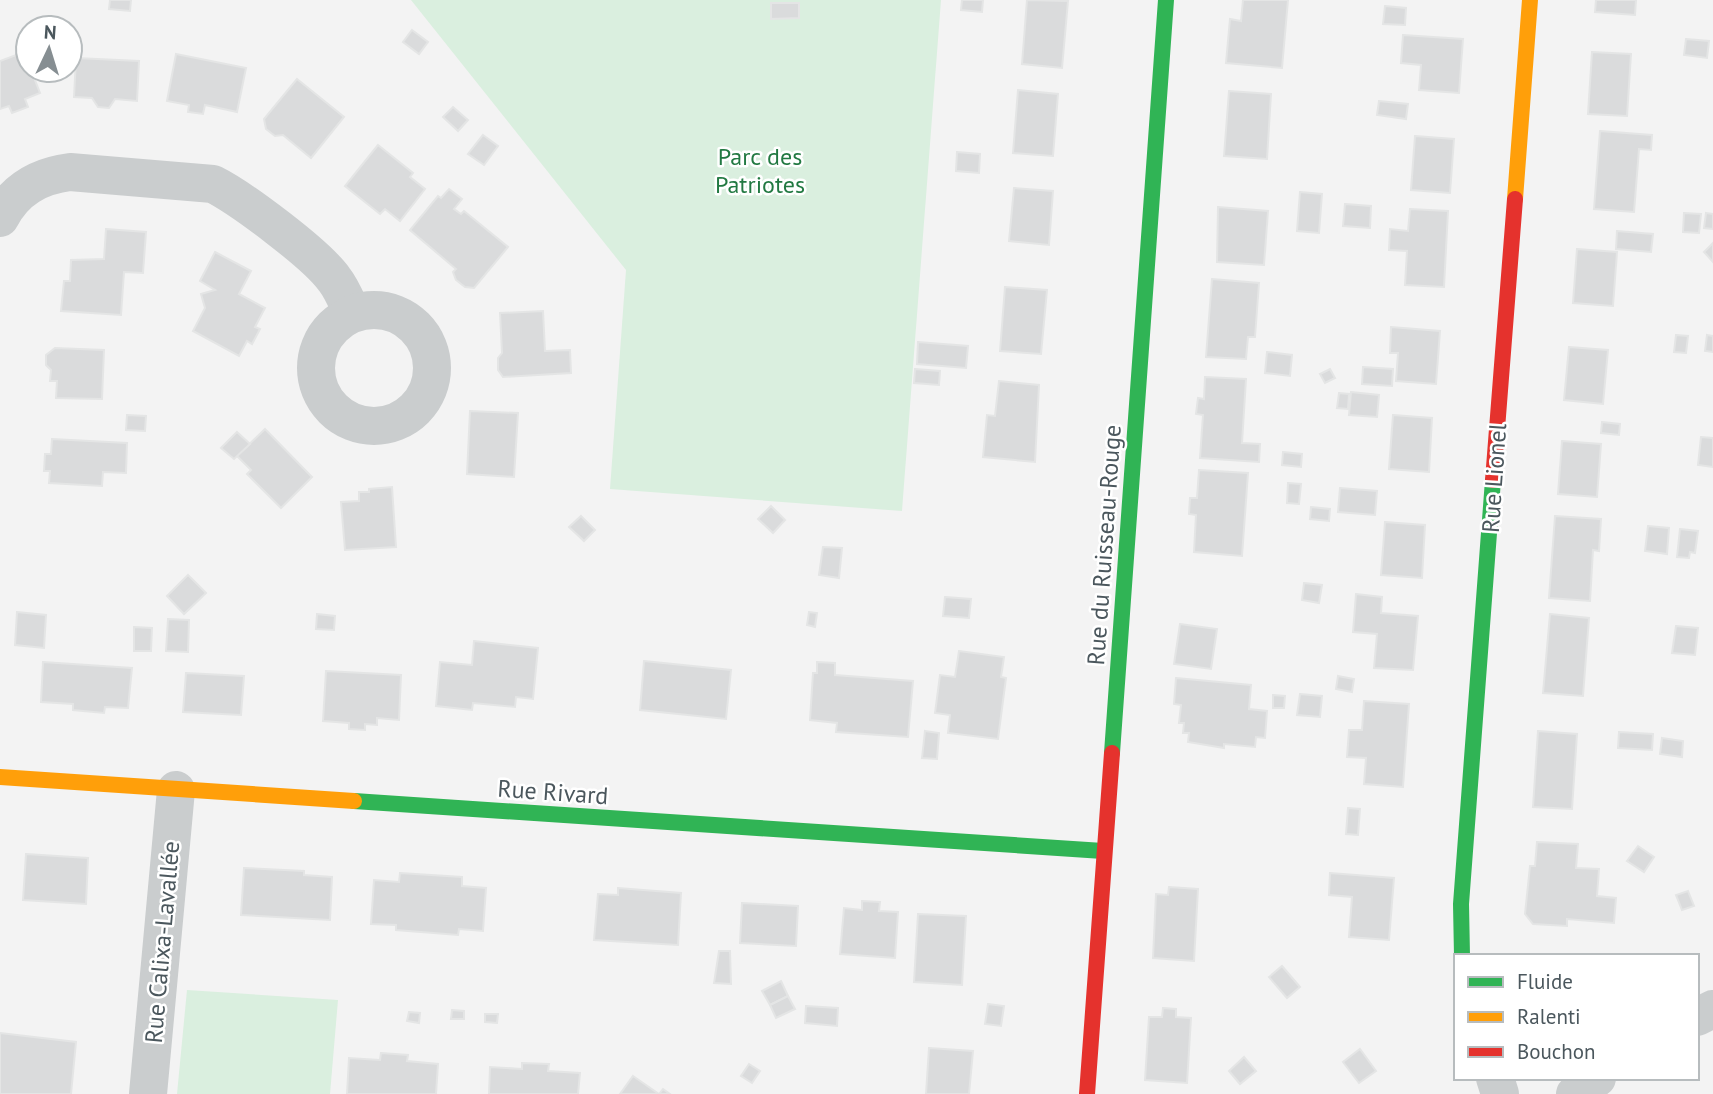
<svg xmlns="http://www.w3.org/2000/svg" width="1713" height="1094" viewBox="0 0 1713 1094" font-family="'PT Sans',sans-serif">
  <rect width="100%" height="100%" fill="#f3f3f3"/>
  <g fill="#daefdf">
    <polygon points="411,0 941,0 902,511 610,489 626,270"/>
    <polygon points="187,990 338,1000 330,1094 177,1094"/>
  </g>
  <g fill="#dadbdc" stroke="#e4e5e5" stroke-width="2">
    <polygon points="110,0 131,0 130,11 109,9"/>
    <polygon points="962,0 983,0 982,12 961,10"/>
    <polygon points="1027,0 1068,1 1062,68 1022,64"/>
    <polygon points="1243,0 1288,0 1282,68 1226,63 1230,19 1241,21"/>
    <polygon points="1596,0 1636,0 1635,15 1595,12"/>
    <polygon points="771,3 799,3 799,18 771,19"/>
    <polygon points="1385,6 1406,8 1405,25 1383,24"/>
    <polygon points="412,30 428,42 419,54 403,42"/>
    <polygon points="1403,35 1463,39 1459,93 1419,90 1421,65 1401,63"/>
    <polygon points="1686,39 1709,41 1707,58 1684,55"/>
    <polygon points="24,52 28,70 31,70 40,93 25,99 28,107 12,113 9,106 0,109 0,61"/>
    <polygon points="1592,52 1631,54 1627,116 1588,114"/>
    <polygon points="176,54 246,68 237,112 205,105 203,114 188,112 189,105 167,101"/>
    <polygon points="76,58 139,61 137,101 115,99 109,108 98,107 92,98 74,97"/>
    <polygon points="297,79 344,117 311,158 283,135 275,136 266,129 264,119"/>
    <polygon points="1018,90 1058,94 1053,156 1013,153"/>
    <polygon points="1229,91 1271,94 1267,159 1224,156"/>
    <polygon points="1379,101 1408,104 1406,119 1377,115"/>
    <polygon points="453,107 468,120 458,131 443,117"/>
    <polygon points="1600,131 1652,135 1651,150 1639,149 1634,212 1594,209"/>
    <polygon points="483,135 498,146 484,165 468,154"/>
    <polygon points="1415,136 1454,139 1450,193 1411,190"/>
    <polygon points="378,145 413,173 410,177 425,189 400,221 385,209 380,214 345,186"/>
    <polygon points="957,152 980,154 979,173 956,171"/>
    <polygon points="1014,188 1053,191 1049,245 1009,241"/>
    <polygon points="449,189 462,199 454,209 461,214 464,211 508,247 474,288 465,287 456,280 453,272 456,269 410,230 438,196 441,198"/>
    <polygon points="1300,192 1322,194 1319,233 1297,231"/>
    <polygon points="1345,204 1371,206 1370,228 1343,226"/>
    <polygon points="1218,207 1268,211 1264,265 1217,262"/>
    <polygon points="1410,209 1448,211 1444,287 1405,285 1407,251 1389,250 1390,229 1408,231"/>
    <polygon points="1684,213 1701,214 1699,233 1683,232"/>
    <polygon points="1706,213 1713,214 1713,229 1704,228"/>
    <polygon points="106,229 146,232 143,273 124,272 121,315 61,311 64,281 70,281 71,260 104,259"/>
    <polygon points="1617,231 1653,234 1651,252 1616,249"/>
    <polygon points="1713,243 1713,262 1704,252"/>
    <polygon points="1577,249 1617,252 1613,306 1573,303"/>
    <polygon points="215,252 251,271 239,294 265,308 255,327 260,329 252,344 247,341 239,356 193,331 205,308 201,294 215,290 200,281"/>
    <polygon points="1212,279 1259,283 1255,337 1248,337 1246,359 1206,357"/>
    <polygon points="1005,287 1047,290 1041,354 1000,351"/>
    <polygon points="543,311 545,351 570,350 571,373 503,377 498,370 498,358 502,353 500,313"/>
    <polygon points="1391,327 1440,331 1436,384 1396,381 1398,353 1390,353"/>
    <polygon points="1676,335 1688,336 1686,353 1674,352"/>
    <polygon points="1707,335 1713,336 1713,352 1705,351"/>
    <polygon points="918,342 968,346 966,368 917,364"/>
    <polygon points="1569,347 1608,350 1603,404 1564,400"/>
    <polygon points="55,348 104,350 102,399 56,398 57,381 50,381 51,370 46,365 46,355"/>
    <polygon points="1267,352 1292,355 1290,376 1265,373"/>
    <polygon points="1363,367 1393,369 1392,386 1362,384"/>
    <polygon points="915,369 940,371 939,385 914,383"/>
    <polygon points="1330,369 1335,378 1325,383 1320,374"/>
    <polygon points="1205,377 1246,379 1242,443 1260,444 1259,462 1200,458 1203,415 1196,414 1198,398 1204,399"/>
    <polygon points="999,381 1039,385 1035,462 983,457 987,415 995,416"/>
    <polygon points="1351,392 1379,395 1377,417 1349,415"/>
    <polygon points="1339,393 1349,394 1348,409 1337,408"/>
    <polygon points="470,411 518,413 514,477 467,474"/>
    <polygon points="127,415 146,416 145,431 126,430"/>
    <polygon points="1393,415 1432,418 1429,472 1389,469"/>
    <polygon points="1602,422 1620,424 1619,435 1601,433"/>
    <polygon points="265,429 312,477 281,508 247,474 251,470 237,456"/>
    <polygon points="237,432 250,444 234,459 221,448"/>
    <polygon points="1701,437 1713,438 1713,467 1698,465"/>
    <polygon points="52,439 127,443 126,473 103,472 102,486 49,483 50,471 44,471 45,454 51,454"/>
    <polygon points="1562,441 1601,444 1597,497 1558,494"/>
    <polygon points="1283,452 1302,454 1301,467 1282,465"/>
    <polygon points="1199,470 1248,473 1242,556 1194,552 1196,515 1189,514 1190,498 1197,498"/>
    <polygon points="1288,483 1301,484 1299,504 1287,503"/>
    <polygon points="392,487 396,547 345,550 341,502 359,501 359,492 369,492 369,489"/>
    <polygon points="1340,488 1377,491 1375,515 1338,512"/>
    <polygon points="771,506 785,520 773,533 758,519"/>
    <polygon points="1311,507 1330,509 1329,521 1310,519"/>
    <polygon points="581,516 595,530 584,541 569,527"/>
    <polygon points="1555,516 1601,519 1599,551 1593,550 1590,601 1549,598"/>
    <polygon points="1385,522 1425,525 1422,578 1381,575"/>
    <polygon points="1648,526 1669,528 1667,554 1645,551"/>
    <polygon points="1680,529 1698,531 1695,553 1690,552 1689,558 1677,557"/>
    <polygon points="823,547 842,548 839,578 819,575"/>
    <polygon points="188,575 206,593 184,614 167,596"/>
    <polygon points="1304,583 1322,585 1319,603 1302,600"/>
    <polygon points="1356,594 1382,597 1381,613 1418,616 1413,670 1374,668 1377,634 1353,632"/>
    <polygon points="945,597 971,599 969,618 943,616"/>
    <polygon points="17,612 46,615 44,648 15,645"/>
    <polygon points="809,612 817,613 815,627 807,625"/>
    <polygon points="317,614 335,616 334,630 316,629"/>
    <polygon points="1550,614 1589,618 1583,696 1543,693"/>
    <polygon points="168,619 189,620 188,652 166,651"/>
    <polygon points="1180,624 1217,629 1211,669 1174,664"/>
    <polygon points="1676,626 1698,628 1695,655 1672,653"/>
    <polygon points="134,627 152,628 151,651 134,651"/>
    <polygon points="474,641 538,648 533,699 516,697 515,707 473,703 472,710 436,706 440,662 472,665"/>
    <polygon points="959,651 1004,657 1001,677 1006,678 998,739 948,733 950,715 935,713 940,675 955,677"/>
    <polygon points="644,661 731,670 726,719 640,710"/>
    <polygon points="43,662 132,668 128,708 105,707 104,713 73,710 73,704 41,702"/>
    <polygon points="817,662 835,663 835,675 913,681 908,737 836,732 837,723 810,720 813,673 817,673"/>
    <polygon points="326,671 401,675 399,720 377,718 377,725 365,724 365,730 349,729 349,723 323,721"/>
    <polygon points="186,673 244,676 241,715 183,712"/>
    <polygon points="1338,676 1354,679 1352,692 1336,689"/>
    <polygon points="1176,678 1251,685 1249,709 1267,711 1265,738 1256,737 1255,747 1224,744 1224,748 1188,742 1189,733 1183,733 1184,723 1179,723 1181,705 1174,704"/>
    <polygon points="1300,694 1322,696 1320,717 1297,715"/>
    <polygon points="1273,695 1285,696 1284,708 1273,708"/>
    <polygon points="1364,701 1409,704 1403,787 1364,784 1366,758 1347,757 1349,730 1362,730"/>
    <polygon points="925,731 939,733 937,759 922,758"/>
    <polygon points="1538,731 1577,734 1572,809 1533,807"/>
    <polygon points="1619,732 1653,734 1652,750 1618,748"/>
    <polygon points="1662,738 1683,741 1682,757 1660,754"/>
    <polygon points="1348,808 1360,809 1358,835 1346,834"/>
    <polygon points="1537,842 1578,844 1576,868 1599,869 1597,896 1616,898 1614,923 1567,919 1567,926 1533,924 1525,914 1530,866 1535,866"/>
    <polygon points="1638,846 1654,857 1644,872 1627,861"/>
    <polygon points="26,854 88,858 86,904 23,900"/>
    <polygon points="244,868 304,871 304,875 332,877 330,920 241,915"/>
    <polygon points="400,873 462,877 462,886 486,888 483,931 459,929 458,935 396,930 396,925 371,924 374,880 399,882"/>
    <polygon points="1330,873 1394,878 1389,940 1349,937 1352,897 1329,895"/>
    <polygon points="1169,887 1198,889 1194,961 1153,958 1156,894 1168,895"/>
    <polygon points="618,888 681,893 678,945 594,940 598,894 618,895"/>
    <polygon points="1688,891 1694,906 1682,910 1676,895"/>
    <polygon points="862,901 880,902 879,911 898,912 895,958 840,954 844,908 862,910"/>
    <polygon points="742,903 798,906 796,946 740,943"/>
    <polygon points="918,914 966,916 962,985 914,982"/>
    <polygon points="719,951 730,951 731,984 714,983"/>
    <polygon points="1282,966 1300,987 1287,998 1269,977"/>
    <polygon points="781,981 788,996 770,1005 762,991"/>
    <polygon points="788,996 795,1009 776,1018 770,1005"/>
    <polygon points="988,1004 1004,1006 1001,1026 985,1024"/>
    <polygon points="806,1006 838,1008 837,1026 805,1023"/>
    <polygon points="1163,1008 1176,1009 1176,1017 1191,1018 1187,1083 1145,1080 1149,1017 1162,1017"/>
    <polygon points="452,1010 464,1011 464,1019 451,1019"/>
    <polygon points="409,1012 420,1013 419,1023 407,1021"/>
    <polygon points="485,1014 498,1014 497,1023 485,1022"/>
    <polygon points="0,1033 76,1042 71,1094 0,1094"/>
    <polygon points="929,1048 973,1051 969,1094 926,1094"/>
    <polygon points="1360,1049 1376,1071 1359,1083 1343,1062"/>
    <polygon points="381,1053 408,1055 407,1061 438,1064 436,1094 347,1094 349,1058 380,1060"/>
    <polygon points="1244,1057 1256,1071 1240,1084 1229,1071"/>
    <polygon points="522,1063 549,1064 548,1071 580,1073 578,1094 489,1094 490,1067 522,1069"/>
    <polygon points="749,1064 760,1071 752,1083 741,1076"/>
    <polygon points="633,1076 659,1094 663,1089 670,1094 620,1094"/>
  </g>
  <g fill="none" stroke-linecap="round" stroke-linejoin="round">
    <g stroke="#cacdce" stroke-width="38">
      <path d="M0,218C15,189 39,176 70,172L213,184C241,198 316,254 334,279C342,289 347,302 352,313"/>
      <circle cx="374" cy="368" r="58"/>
      <polyline points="1697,1017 1713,1009"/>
      <polyline points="1495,1078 1500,1094"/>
      <polyline points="148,1094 176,790"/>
      <polyline points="1575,1094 1597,1078"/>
    </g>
    <g stroke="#30b455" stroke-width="16">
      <polyline points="1112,753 1166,0"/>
      <polyline points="354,801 1103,851"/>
      <polyline points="1462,956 1461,904 1493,480"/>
    </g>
    <g stroke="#ff9f0a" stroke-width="16">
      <polyline points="1515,199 1530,0"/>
      <polyline points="0,777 354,801"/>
    </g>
    <g stroke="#e5322d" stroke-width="16">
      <polyline points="1493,480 1515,199"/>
      <polyline points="1087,1094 1112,753"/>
    </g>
  </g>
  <g text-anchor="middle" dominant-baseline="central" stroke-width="5" stroke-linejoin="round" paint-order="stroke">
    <g font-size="24" fill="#227942" stroke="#fff">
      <text x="760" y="156">Parc des<tspan x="760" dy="28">Patriotes</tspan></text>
    </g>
    <g font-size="24" fill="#4b575d" stroke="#fff">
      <text transform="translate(1494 478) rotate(-86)">Rue Lionel</text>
      <text transform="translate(1104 545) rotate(-86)">Rue du Ruisseau-Rouge</text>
      <text transform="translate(553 792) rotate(4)">Rue Rivard</text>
      <text transform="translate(162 942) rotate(-85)">Rue Calixa-Lavallée</text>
    </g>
  </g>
  <rect x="1454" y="954" width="245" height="126" fill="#ffffff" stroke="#b7bcbe" stroke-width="2"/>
  <rect x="1468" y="977" width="35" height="10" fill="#30b455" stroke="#b7bcbe" stroke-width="2"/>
  <text x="1517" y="989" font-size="21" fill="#4b575d">Fluide</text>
  <rect x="1468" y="1012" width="35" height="10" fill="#ff9f0a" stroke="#b7bcbe" stroke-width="2"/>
  <text x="1517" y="1024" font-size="21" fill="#4b575d">Ralenti</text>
  <rect x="1468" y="1047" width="35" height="10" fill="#e5322d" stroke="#b7bcbe" stroke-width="2"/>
  <text x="1517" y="1059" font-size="21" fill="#4b575d">Bouchon</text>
  <g transform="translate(49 49) rotate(4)"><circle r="33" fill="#ffffff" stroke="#b7bcbe" stroke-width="2"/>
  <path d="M0-5L12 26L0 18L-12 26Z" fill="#868e92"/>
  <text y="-10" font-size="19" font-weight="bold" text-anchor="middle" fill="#4b575d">N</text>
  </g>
</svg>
